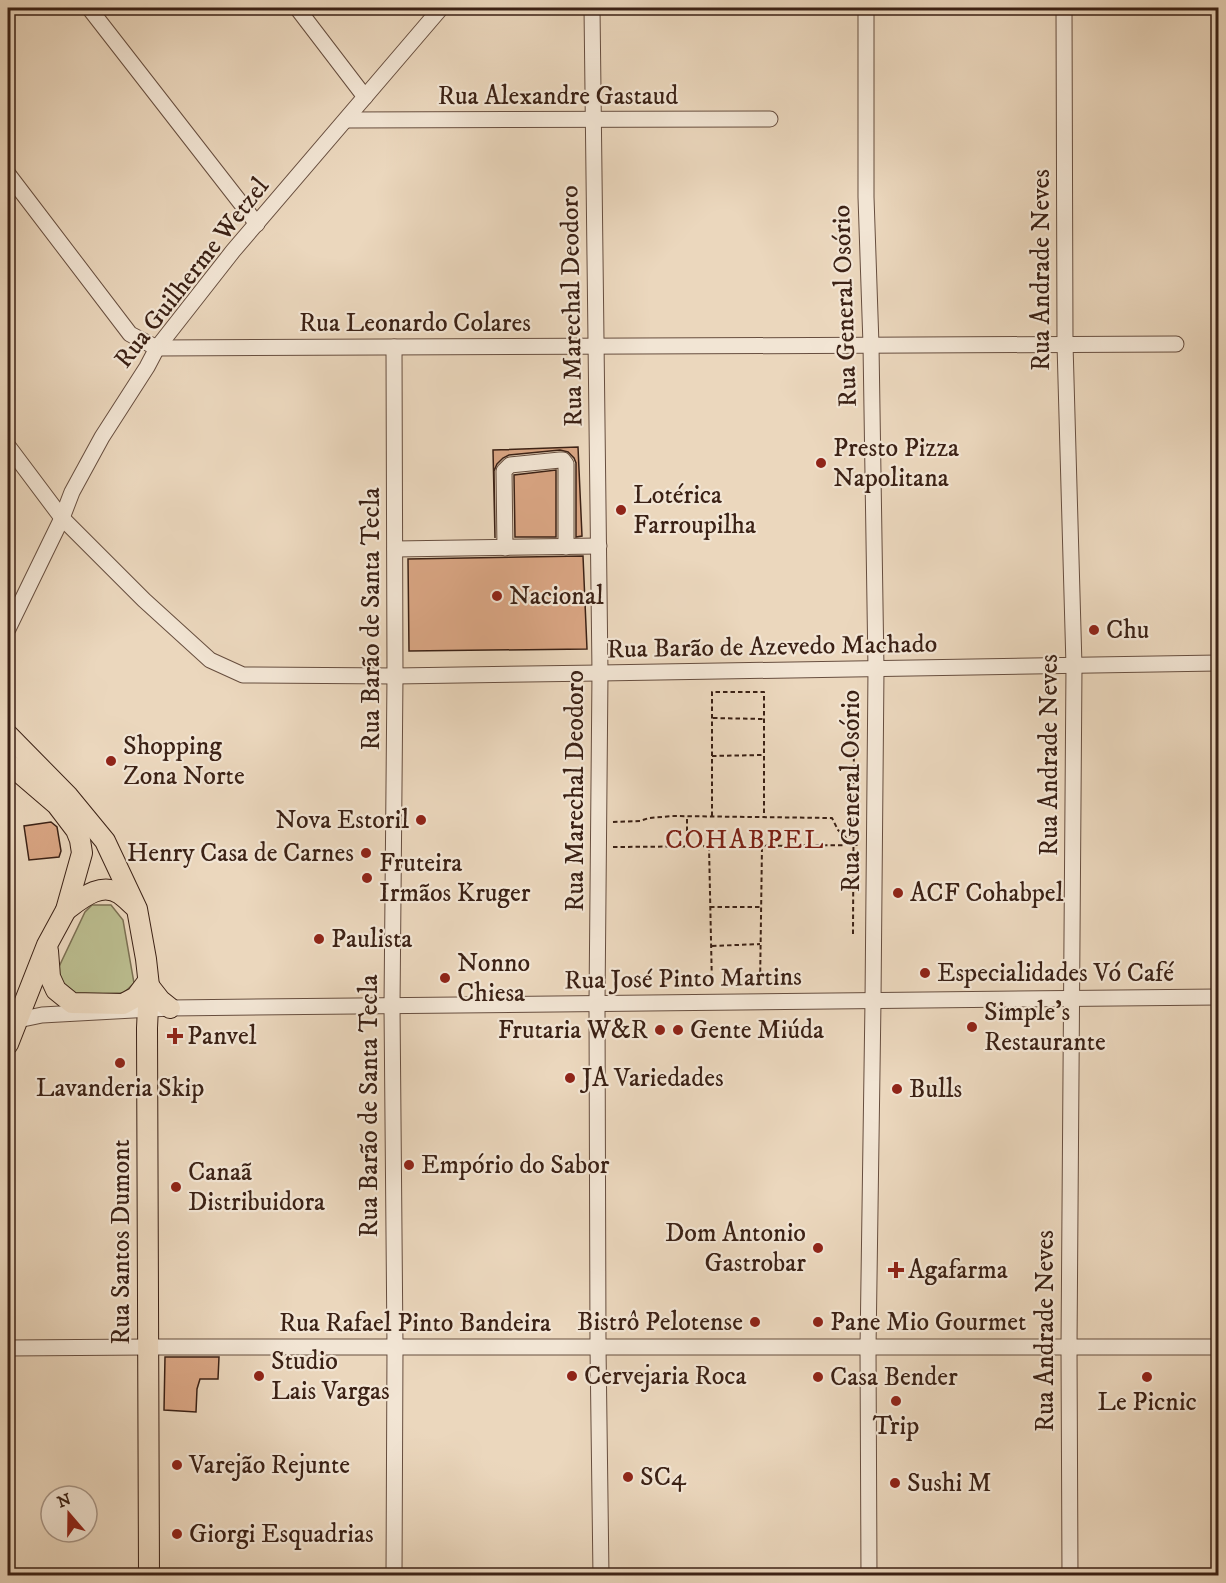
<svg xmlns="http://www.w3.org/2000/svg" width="1226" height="1583" viewBox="0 0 1226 1583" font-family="'IM FELL DW Pica',serif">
  <rect width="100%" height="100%" fill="#ebd7bd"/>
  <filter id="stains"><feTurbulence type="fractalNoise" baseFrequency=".00333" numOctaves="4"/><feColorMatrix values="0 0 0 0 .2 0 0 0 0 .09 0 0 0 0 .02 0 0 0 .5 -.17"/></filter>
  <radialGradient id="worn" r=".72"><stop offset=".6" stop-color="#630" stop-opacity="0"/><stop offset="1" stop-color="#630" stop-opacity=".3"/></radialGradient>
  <polygon fill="#bbbd8f" stroke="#7b6f52" stroke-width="1.5" points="92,905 111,905 123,920 134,983 124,993 68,995 56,973 85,912"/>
  <g fill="#daa684" stroke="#3b2115" stroke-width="1.5">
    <polygon points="578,447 582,536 576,537 576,463 574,458 568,452 560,450 509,455 503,458 497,464 494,471 495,538 493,450"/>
    <polygon points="556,470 556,537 515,537 514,475"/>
    <polygon points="583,556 587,649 409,651 408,559"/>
    <polygon points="51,822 57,827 61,851 59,857 29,860 24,826"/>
    <polygon points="165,1357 219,1357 218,1379 200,1379 197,1389 196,1412 164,1410"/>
  </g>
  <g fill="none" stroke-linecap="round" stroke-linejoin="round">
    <defs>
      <g id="minor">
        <polyline points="89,8 257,224"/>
        <polyline points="297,8 365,97"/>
        <polyline points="592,8 600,673 597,1004 598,1347 601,1576"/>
        <polyline points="866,8 866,197 871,345 876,669 873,1001 868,1348 869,1576"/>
        <polyline points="1064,8 1065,344 1074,666 1069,1347 1070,1576"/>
        <polyline points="346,120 770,119"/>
        <polyline points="8,174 130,334 157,348 1176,344"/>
        <polyline points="8,446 62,518 144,600 210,660 243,675 395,676 600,673 1218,663"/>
        <polyline points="505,548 504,471 510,465 560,460 563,460 566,464 566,547"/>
        <polyline points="395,549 599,546"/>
        <polyline points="8,629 62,518 72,492 102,437 147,367 157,348 233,251 441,8"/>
        <polyline points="18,1020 42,1015 170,1008 1218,997"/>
        <polyline points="8,1348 148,1347 1218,1347"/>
        <polyline points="394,1576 395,1347 392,1006 395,676 394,347"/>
      </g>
      <g id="major">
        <polyline points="8,735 68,796 105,841 137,909 146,959 149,986 147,1028 149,1576"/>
        <polyline points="8,763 57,805 76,830 80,840 82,853 66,910 47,945 8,1044"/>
        <path d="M66,910C81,899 101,881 120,894C126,898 130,903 135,907"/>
        <polyline points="48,951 50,977 56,990 72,1003 123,1004 136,997 148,981"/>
        <polyline points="149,986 160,1000 170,1008"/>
      </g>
    </defs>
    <use href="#minor" stroke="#674e3f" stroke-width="17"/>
    <use href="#major" stroke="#3b2115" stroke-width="22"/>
    <g stroke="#3b2115" stroke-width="2" stroke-dasharray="4.5 3" stroke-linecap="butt">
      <polyline points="713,718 764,719"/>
      <polyline points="712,756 763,755"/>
      <polyline points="712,816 712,692 764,692 764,817"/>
      <polyline points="613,822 640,821 649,818 674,816 832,818 838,830 854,845"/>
      <polyline points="687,846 687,816"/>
      <polyline points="709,846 712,987"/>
      <polyline points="613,847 860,845"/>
      <polyline points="710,907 761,907"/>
      <polyline points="853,934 854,727"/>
      <polyline points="712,946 760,944"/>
      <polyline points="760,987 762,846"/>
    </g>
    <use href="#minor" stroke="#f2e5d4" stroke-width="15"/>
    <use href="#major" stroke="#ebd7bd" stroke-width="20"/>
  </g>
  <g fill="#8f2418" stroke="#f2e5d4" stroke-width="2">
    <circle cx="821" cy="463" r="6"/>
    <circle cx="621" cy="510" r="6"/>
    <circle cx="497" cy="596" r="6"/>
    <circle cx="1094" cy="630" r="6"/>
    <circle cx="111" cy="761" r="6"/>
    <circle cx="421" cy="820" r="6"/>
    <circle cx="366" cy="853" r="6"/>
    <circle cx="367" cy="878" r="6"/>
    <circle cx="898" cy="893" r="6"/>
    <circle cx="319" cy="939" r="6"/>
    <circle cx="925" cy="973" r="6"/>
    <circle cx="445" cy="978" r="6"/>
    <circle cx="972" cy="1027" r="6"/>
    <circle cx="660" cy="1030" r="6"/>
    <circle cx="678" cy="1030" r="6"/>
    <path d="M172 1027h6v6h6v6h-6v6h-6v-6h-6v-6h6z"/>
    <circle cx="120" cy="1063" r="6"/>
    <circle cx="570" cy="1078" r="6"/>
    <circle cx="897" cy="1089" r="6"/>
    <circle cx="409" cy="1165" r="6"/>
    <circle cx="176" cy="1187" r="6"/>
    <circle cx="818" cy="1248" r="6"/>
    <path d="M893 1261h6v6h6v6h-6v6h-6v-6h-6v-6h6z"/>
    <circle cx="755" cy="1322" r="6"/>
    <circle cx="818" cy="1322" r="6"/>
    <circle cx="259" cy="1376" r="6"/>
    <circle cx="572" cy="1376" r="6"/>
    <circle cx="818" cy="1377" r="6"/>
    <circle cx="1147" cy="1377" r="6"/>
    <circle cx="896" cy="1401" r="6"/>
    <circle cx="177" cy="1465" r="6"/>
    <circle cx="628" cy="1477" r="6"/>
    <circle cx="895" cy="1483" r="6"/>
    <circle cx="177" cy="1534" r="6"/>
  </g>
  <g text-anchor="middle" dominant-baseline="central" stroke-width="4.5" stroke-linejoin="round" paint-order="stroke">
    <g font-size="26" fill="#3b2115" stroke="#f2e5d4">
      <text x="558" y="96">Rua Alexandre Gastaud</text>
      <text transform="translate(1041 270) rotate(-90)">Rua Andrade Neves</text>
      <text transform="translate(192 273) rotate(-52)">Rua Guilherme Wetzel</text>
      <text transform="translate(572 306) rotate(-91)">Rua Marechal Deodoro</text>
      <text transform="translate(845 306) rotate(-92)">Rua General Osório</text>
      <text x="415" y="323">Rua Leonardo Colares</text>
      <text transform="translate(371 619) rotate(-90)">Rua Barão de Santa Tecla</text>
      <text transform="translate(772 647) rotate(-1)">Rua Barão de Azevedo Machado</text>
      <text transform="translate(1049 755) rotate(-90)">Rua Andrade Neves</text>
      <text transform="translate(575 791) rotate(-90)">Rua Marechal Deodoro</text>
      <text transform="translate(851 791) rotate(-90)">Rua General Osório</text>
      <text transform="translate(683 979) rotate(-1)">Rua José Pinto Martins</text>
      <text transform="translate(369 1106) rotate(-90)">Rua Barão de Santa Tecla</text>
      <text transform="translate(121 1242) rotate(-90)">Rua Santos Dumont</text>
      <text x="415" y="1323">Rua Rafael Pinto Bandeira</text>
      <text transform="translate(1045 1331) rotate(-90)">Rua Andrade Neves</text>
    </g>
    <g font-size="26" fill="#3b2115" stroke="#f2e5d4" text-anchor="start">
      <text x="833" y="448">Presto Pizza<tspan x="833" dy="30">Napolitana</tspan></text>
      <text x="633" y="495">Lotérica<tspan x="633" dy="30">Farroupilha</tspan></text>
      <text x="509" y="596">Nacional</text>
      <text x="1106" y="630">Chu</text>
      <text x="123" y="746">Shopping<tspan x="123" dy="30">Zona Norte</tspan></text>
      <text x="409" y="820" text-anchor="end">Nova Estoril</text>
      <text x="354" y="853" text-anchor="end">Henry Casa de Carnes</text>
      <text x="379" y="863">Fruteira<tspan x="379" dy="30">Irmãos Kruger</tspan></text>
      <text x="910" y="893">ACF Cohabpel</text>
      <text x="331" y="939">Paulista</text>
      <text x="457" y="963">Nonno<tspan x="457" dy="30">Chiesa</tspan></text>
      <text x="937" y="973">Especialidades Vó Café</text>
      <text x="984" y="1012">Simple's<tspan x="984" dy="30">Restaurante</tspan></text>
      <text x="648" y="1030" text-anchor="end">Frutaria W&amp;R</text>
      <text x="690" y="1030">Gente Miúda</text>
      <text x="187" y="1036">Panvel</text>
      <text x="582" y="1078">JA Variedades</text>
      <text x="120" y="1088" text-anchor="middle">Lavanderia Skip</text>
      <text x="909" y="1089">Bulls</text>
      <text x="421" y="1165">Empório do Sabor</text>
      <text x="188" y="1172">Canaã<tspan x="188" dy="30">Distribuidora</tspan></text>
      <text x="806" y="1233" text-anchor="end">Dom Antonio<tspan x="806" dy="30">Gastrobar</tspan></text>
      <text x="908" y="1270">Agafarma</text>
      <text x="743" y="1322" text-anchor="end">Bistrô Pelotense</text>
      <text x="830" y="1322">Pane Mio Gourmet</text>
      <text x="271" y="1361">Studio<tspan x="271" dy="30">Lais Vargas</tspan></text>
      <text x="584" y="1376">Cervejaria Roca</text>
      <text x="830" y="1377">Casa Bender</text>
      <text x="1147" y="1402" text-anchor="middle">Le Picnic</text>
      <text x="896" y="1426" text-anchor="middle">Trip</text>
      <text x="189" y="1465">Varejão Rejunte</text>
      <text x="640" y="1477">SC4</text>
      <text x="907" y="1483">Sushi M</text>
      <text x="189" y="1534">Giorgi Esquadrias</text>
    </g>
    <g font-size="27" letter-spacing="1.5" fill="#7a1f14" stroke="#f2e5d4">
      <text x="745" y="840">COHABPEL</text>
    </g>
  </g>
  <rect width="1226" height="1583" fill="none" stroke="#ebd7bd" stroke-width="30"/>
  <rect x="9" y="9" width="1208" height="1565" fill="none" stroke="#3b2115" stroke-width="3"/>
  <rect x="15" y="15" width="1196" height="1553" fill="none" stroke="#3b2115" stroke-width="1.5"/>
  <g transform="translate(69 1514) rotate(340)"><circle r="28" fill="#f2e5d4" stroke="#a99788" stroke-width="1.5"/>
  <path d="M0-4.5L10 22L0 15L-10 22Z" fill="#8f2418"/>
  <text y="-9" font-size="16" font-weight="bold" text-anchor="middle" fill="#3b2115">N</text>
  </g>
  <rect width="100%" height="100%" filter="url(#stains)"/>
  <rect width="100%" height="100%" fill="url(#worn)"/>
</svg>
